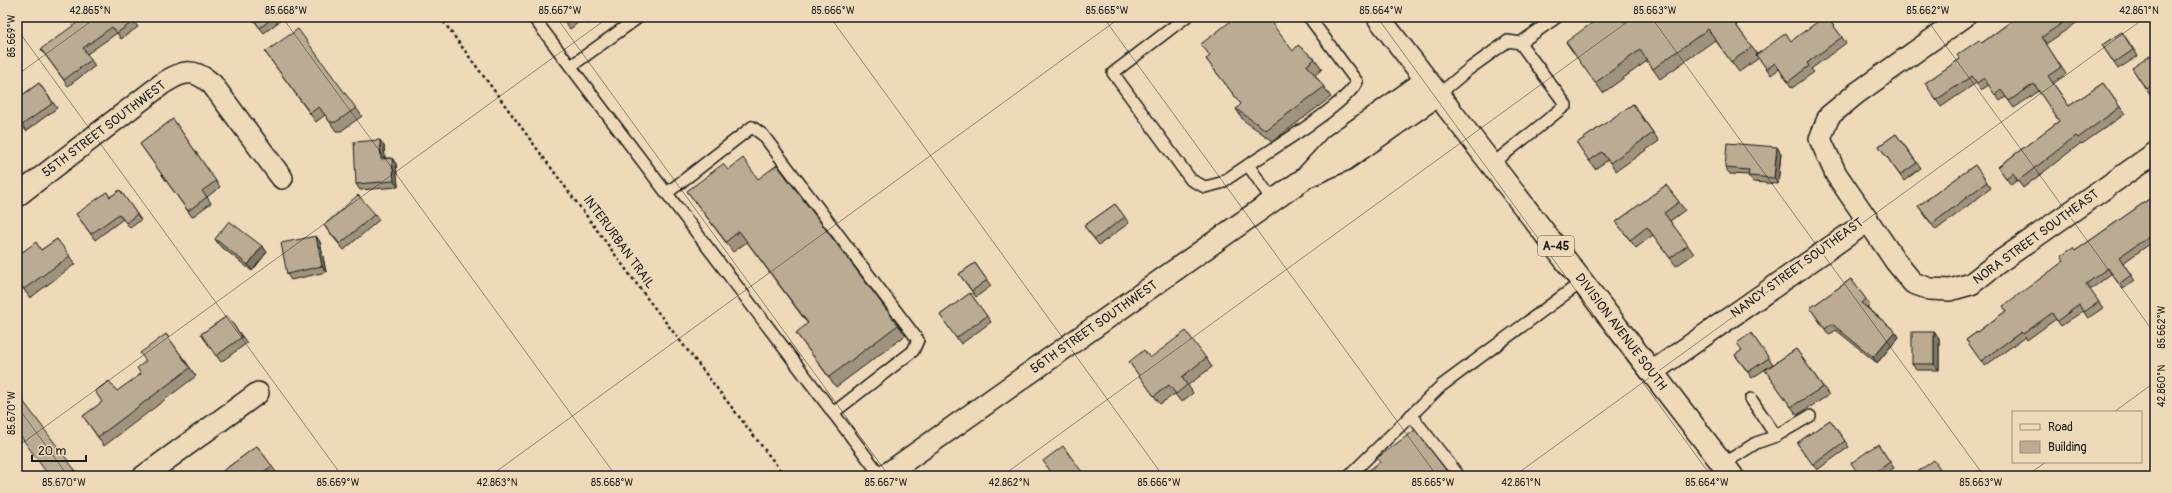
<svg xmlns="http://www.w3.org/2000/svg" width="2172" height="493" viewBox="0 0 2172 493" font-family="Pangolin,sans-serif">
  <rect width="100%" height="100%" fill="#eedab8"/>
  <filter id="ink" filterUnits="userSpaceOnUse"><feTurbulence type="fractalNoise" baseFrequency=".025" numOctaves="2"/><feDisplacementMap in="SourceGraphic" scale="8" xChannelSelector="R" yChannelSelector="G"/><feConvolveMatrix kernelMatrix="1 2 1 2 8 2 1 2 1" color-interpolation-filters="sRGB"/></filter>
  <g filter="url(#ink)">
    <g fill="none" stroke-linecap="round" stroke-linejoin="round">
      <defs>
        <g id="service">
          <polyline points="533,17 881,476"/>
          <polyline points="1186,17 1113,73 1191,180 1205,187 1221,183 1248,165 1273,201"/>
          <polyline points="1520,43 1557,17"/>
          <polyline points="571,66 639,17"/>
          <polyline points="1438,95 1469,69 1508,41 1520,43 1566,105 1491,165"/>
          <path d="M1248,165C1274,148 1345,105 1357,82L1309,17"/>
          <polyline points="667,193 752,127 763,135 918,340 913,351 833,413"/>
          <polyline points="1411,415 1459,476"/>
          <polyline points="1776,436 1810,416"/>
          <polyline points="1723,464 1756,443 1776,436 1751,399"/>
          <polyline points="1349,476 1441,386 1583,281"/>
        </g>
        <g id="minor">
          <polyline points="1964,17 1857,93 1829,116 1820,139 1836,174 1896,262 1913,283 1930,289 1950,290 1971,284 1995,265 2155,153"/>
          <polyline points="1311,175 1345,160 1438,95"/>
          <path d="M17,196L162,84C182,71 193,67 212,84L282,178"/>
          <polyline points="1652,372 1868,221"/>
          <polyline points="144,476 258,393"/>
          <polyline points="884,476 1305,178 1335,145 1426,80"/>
        </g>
        <polyline id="primary" points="1378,17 1732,476"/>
      </defs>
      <use href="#service" stroke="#1c1c1c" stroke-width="14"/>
      <use href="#minor" stroke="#1c1c1c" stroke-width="24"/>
      <use href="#primary" stroke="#1c1c1c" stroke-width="25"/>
      <polyline stroke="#1c1c1c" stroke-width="2.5" stroke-dasharray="3 3" stroke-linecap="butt" points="440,17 647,298 785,476"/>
      <use href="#service" stroke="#eedab8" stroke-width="11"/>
      <use href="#minor" stroke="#eedab8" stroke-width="21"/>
      <use href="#primary" stroke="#eedab8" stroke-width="22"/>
    </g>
    <g fill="#a0937e" stroke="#1c1c1c">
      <polygon points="131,17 138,27 121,39 117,33 87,54 95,66 68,86 41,49"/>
      <polygon points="251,17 285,17 264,33"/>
      <polygon points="561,17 596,17 587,24 583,19 570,29"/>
      <polygon points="1631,17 1747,17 1736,25 1757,54 1791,41 1827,17 1846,43 1811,69 1814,72 1792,88 1779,69 1771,75 1759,58 1739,72 1715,40 1660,79 1647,61 1603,93 1566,42 1624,22"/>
      <polygon points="2017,17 2085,17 2046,44 2066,74 2053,83 2069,106 2103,83 2125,114 2082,144 2081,143 2023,188 2017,180 2011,185 1998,167 2059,121 2039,91 2014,108 2006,97 2000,101 1989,85 1981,90 1976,83 1941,107 1925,83 1960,59"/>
      <polygon points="2122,32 2138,56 2118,69 2102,45"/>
      <polygon points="1293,51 1315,59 1322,69 1315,75 1331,97 1273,141 1243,120 1236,109 1241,104 1206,59"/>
      <polygon points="265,52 356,108 362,116 341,131 336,131 325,115 316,122"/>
      <polygon points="2155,57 2155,91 2150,95 2132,68"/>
      <polygon points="39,83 57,108 26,131 20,121 17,123 17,99"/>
      <polygon points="1633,104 1659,141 1616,171 1608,160 1595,169 1577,143"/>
      <polygon points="173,119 220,187 207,197 211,203 192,217 140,144"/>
      <polygon points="1896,134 1921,168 1904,181 1879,146"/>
      <polygon points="384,146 385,158 392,158 396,164 398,187 360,190 356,184"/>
      <polygon points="1781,153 1778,184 1753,182 1748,176 1749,175 1730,174 1725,168"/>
      <polygon points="1975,165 1991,188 1936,230 1918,206"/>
      <polygon points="728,170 758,179 898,325 906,335 836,387 796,333 808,324 747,242 733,252 687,191"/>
      <polygon points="1666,185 1685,210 1670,221 1694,254 1676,266 1653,235 1636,248 1616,222"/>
      <polygon points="120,190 141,220 130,228 123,219 95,240 76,214 110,197"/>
      <polygon points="2155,195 2154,241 2123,263 2135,281 2123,289 2112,273 2090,290 2103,308 2088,318 2083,311 2061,326 2056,319 2027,340 2025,337 1985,366 1966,340 2006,311 2075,251"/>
      <polygon points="1115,204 1129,223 1099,245 1084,226"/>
      <polygon points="375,214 379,220 344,250 328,231 324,225"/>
      <polygon points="316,236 320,242 326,272 291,280 287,274"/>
      <polygon points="57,239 75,264 30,298 17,280 41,250"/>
      <polygon points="215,239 262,246 267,252 252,271 219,245"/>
      <polygon points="975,263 991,286 976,297 959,274"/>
      <polygon points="1851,279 1870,305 1867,307 1895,331 1899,337 1877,363 1836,330 1829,335 1810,308"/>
      <polygon points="970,293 991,322 961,344 940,315"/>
      <polygon points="227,316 247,343 221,362 201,334"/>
      <polygon points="1934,332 1939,338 1939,370 1916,370 1912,364"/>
      <polygon points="1751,333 1773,364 1752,378 1735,355 1742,350"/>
      <polygon points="166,334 196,376 104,446 83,416 141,374 146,362"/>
      <polygon points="1796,349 1829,395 1797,415 1765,370"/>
      <polygon points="1150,358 1206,358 1212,367 1188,385 1193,393 1181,402 1175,394 1160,404 1129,362"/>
      <polygon points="1830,420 1849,447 1817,470 1797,443"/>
      <polygon points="1878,444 1894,468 1883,476 1860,476"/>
      <polygon points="257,446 276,472 270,476 216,476"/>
      <polygon points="75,470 79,476 49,476"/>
    </g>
    <g fill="#827866" stroke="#1c1c1c">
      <polygon points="380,140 384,146 385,164 381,159"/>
      <polygon points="1777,147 1781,153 1778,184 1774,178"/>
      <polygon points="392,158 396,164 398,187 394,181"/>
      <polygon points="316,236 320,242 326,272 322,266"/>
      <polygon points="262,246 267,252 252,271 248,265"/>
      <polygon points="1895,331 1899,337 1877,363 1873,357"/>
      <polygon points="1934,332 1939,338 1939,370 1934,364"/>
    </g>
    <g fill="#baab92" stroke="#1c1c1c">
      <polygon points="85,17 131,17 134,21 117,33 112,27 83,48 91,60 64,80 41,49"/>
      <polygon points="252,17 274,17 260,28"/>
      <polygon points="1236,17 1267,17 1293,51 1298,45 1315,59 1307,65 1324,87 1266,130 1236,109 1241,104 1206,59 1210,56 1201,44"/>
      <polygon points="1600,17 1620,17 1624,22 1631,17 1730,17 1752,47 1731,62 1708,29 1653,69 1640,50 1595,83 1566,42"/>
      <polygon points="1824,17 1827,17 1842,37 1807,63 1809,66 1788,82 1775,63 1767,69 1756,55 1786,33 1791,41"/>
      <polygon points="2017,17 2071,17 2042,37 2061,67 2048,76 2069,106 2103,83 2120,107 2078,138 2076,136 2018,181 2013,173 2006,178 1998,167 2059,121 2034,84 2009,101 2001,90 1995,95 1984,78 1977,83 1972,76 1936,100 1925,83 1960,59 1957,55 1979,40 1982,43"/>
      <polygon points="298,29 356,108 336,122 330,122 319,107 310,113 265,52"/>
      <polygon points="2122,32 2133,50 2114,63 2102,45"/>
      <polygon points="2153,54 2155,57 2155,82 2146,89 2132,68"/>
      <polygon points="39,83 53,103 22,125 17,118 17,99"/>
      <polygon points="1633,104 1653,133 1610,163 1602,152 1589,161 1577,143"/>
      <polygon points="173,119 216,181 202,191 207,197 188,211 140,144"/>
      <polygon points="1896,134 1917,163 1900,175 1879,146"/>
      <polygon points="380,140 381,159 392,158 394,181 356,184 354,142"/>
      <polygon points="1727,143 1777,147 1774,178 1748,176 1749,170 1725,168"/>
      <polygon points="743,158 758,179 777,165 898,325 829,377 796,333 808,323 739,231 726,242 687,191 723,164 728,170"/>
      <polygon points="1975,165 1987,182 1932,224 1918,206"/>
      <polygon points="1666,185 1679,202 1664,213 1688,245 1670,258 1647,227 1630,240 1616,222"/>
      <polygon points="120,190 137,214 126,223 119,214 91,234 76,214 107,192 110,197"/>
      <polygon points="358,195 375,214 340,244 324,225"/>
      <polygon points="2155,195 2155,242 2150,236 2119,257 2131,275 2119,284 2108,268 2086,284 2099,302 2084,312 2079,305 2057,321 2052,313 2023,334 2021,332 1981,361 1966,340 2006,311 2003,306 2064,261 2061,256 2073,248 2075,251"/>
      <polygon points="1115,204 1125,217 1095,239 1084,226"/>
      <polygon points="229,221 262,246 248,265 215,239"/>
      <polygon points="316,236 322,266 287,274 281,243"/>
      <polygon points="57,239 70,256 24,289 17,280 17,256 36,242 41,250"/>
      <polygon points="975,263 987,280 972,291 959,274"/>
      <polygon points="1851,279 1866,299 1861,303 1895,331 1873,357 1832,324 1825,329 1810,308"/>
      <polygon points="970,293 987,316 956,338 940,315"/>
      <polygon points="227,316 242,337 216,356 201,334"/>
      <polygon points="1186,331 1206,358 1182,377 1187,385 1176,394 1169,385 1154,396 1129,362 1144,350 1150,358"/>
      <rect x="1912" y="332" width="22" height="32"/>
      <polygon points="1751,333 1769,358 1748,372 1735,355 1742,350 1737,343"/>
      <polygon points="166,334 190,368 98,437 83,416 102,402 95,391 109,381 117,391 141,374 137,368 146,361 140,353"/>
      <polygon points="1796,349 1823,387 1791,407 1765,370"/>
      <polygon points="17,393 75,470 68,476 49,476 17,431"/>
      <polygon points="1830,420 1845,441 1813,465 1797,443"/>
      <polygon points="1415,430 1446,470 1454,472 1457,476 1361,476 1380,462 1377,458"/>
      <polygon points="1878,444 1890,462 1870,476 1860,476 1851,463"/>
      <polygon points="257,446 272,466 258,476 216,476"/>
      <polygon points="1063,446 1085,476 1054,476 1043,461"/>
      <polygon points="1934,460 1945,476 1912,476"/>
    </g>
  </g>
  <path fill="none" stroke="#1c1c1c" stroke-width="1" stroke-opacity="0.45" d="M282,17L616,476M556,17L889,476M830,17L1163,476M1103,17L1437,476M1377,17L1711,476M1651,17L1984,476M1925,17L2155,334M17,29L342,476M17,75L97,17M17,406L68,476M2114,412L2155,382M17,447L609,17M490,476L1121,17M1002,476L1634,17M1514,476L2146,17M2026,476L2046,462"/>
  <g text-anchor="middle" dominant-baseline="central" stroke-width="4" stroke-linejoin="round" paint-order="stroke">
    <rect fill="#eedab8" stroke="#5b554b" stroke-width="1" x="1538" y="236" width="36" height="20" rx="3"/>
    <g font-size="12" font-weight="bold" fill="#1c1c1c">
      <text x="1556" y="246">A-45</text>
    </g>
    <g font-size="13" fill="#1c1c1c" stroke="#eedab8">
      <text transform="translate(104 129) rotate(-37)">55TH STREET SOUTHWEST</text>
      <text transform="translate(2036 237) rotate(-36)">NORA STREET SOUTHEAST</text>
      <text transform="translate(619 242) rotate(54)">INTERURBAN TRAIL</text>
      <text transform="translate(1797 268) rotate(-36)">NANCY STREET SOUTHEAST</text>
      <text transform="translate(1094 327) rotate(-35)">56TH STREET SOUTHWEST</text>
      <text transform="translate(1621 332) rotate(53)">DIVISION AVENUE SOUTH</text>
    </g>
  </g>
  <rect width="2172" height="493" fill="none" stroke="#eedab8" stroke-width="44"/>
  <rect x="2012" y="411" width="130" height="52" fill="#eedab8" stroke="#9a8e7a"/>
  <rect x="2020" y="424" width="20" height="6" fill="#eedab8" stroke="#9a8e7a"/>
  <text x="2048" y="431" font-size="12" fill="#1c1c1c">Road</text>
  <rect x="2020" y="441" width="20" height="12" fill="#baab92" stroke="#9a8e7a"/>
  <text x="2048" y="451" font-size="12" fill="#1c1c1c">Building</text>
  <path d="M32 455v6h54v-6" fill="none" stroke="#1c1c1c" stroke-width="2"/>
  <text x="38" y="455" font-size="12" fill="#1c1c1c" stroke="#eedab8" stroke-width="3" paint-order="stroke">20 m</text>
  <rect x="22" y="22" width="2128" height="449" fill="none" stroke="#1c1c1c" stroke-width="1.5"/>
  <g font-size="10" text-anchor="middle" fill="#1c1c1c">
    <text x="90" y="14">42.865°N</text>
    <text x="286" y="14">85.668°W</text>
    <text x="560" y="14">85.667°W</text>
    <text x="833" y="14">85.666°W</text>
    <text x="1107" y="14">85.665°W</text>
    <text x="1381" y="14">85.664°W</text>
    <text x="1655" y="14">85.663°W</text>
    <text x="1928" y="14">85.662°W</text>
    <text x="2139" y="14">42.861°N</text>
    <text transform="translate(11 36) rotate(-90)" y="4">85.669°W</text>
    <text transform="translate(2161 327) rotate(-90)" y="4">85.662°W</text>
    <text transform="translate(2161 386) rotate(-90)" y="4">42.860°N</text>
    <text transform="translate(11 413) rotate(-90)" y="4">85.670°W</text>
    <text x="64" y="486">85.670°W</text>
    <text x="338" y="486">85.669°W</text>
    <text x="497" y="486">42.863°N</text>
    <text x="612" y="486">85.668°W</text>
    <text x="886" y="486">85.667°W</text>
    <text x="1009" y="486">42.862°N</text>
    <text x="1159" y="486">85.666°W</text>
    <text x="1433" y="486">85.665°W</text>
    <text x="1521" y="486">42.861°N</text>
    <text x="1707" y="486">85.664°W</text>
    <text x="1981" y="486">85.663°W</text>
  </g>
</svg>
